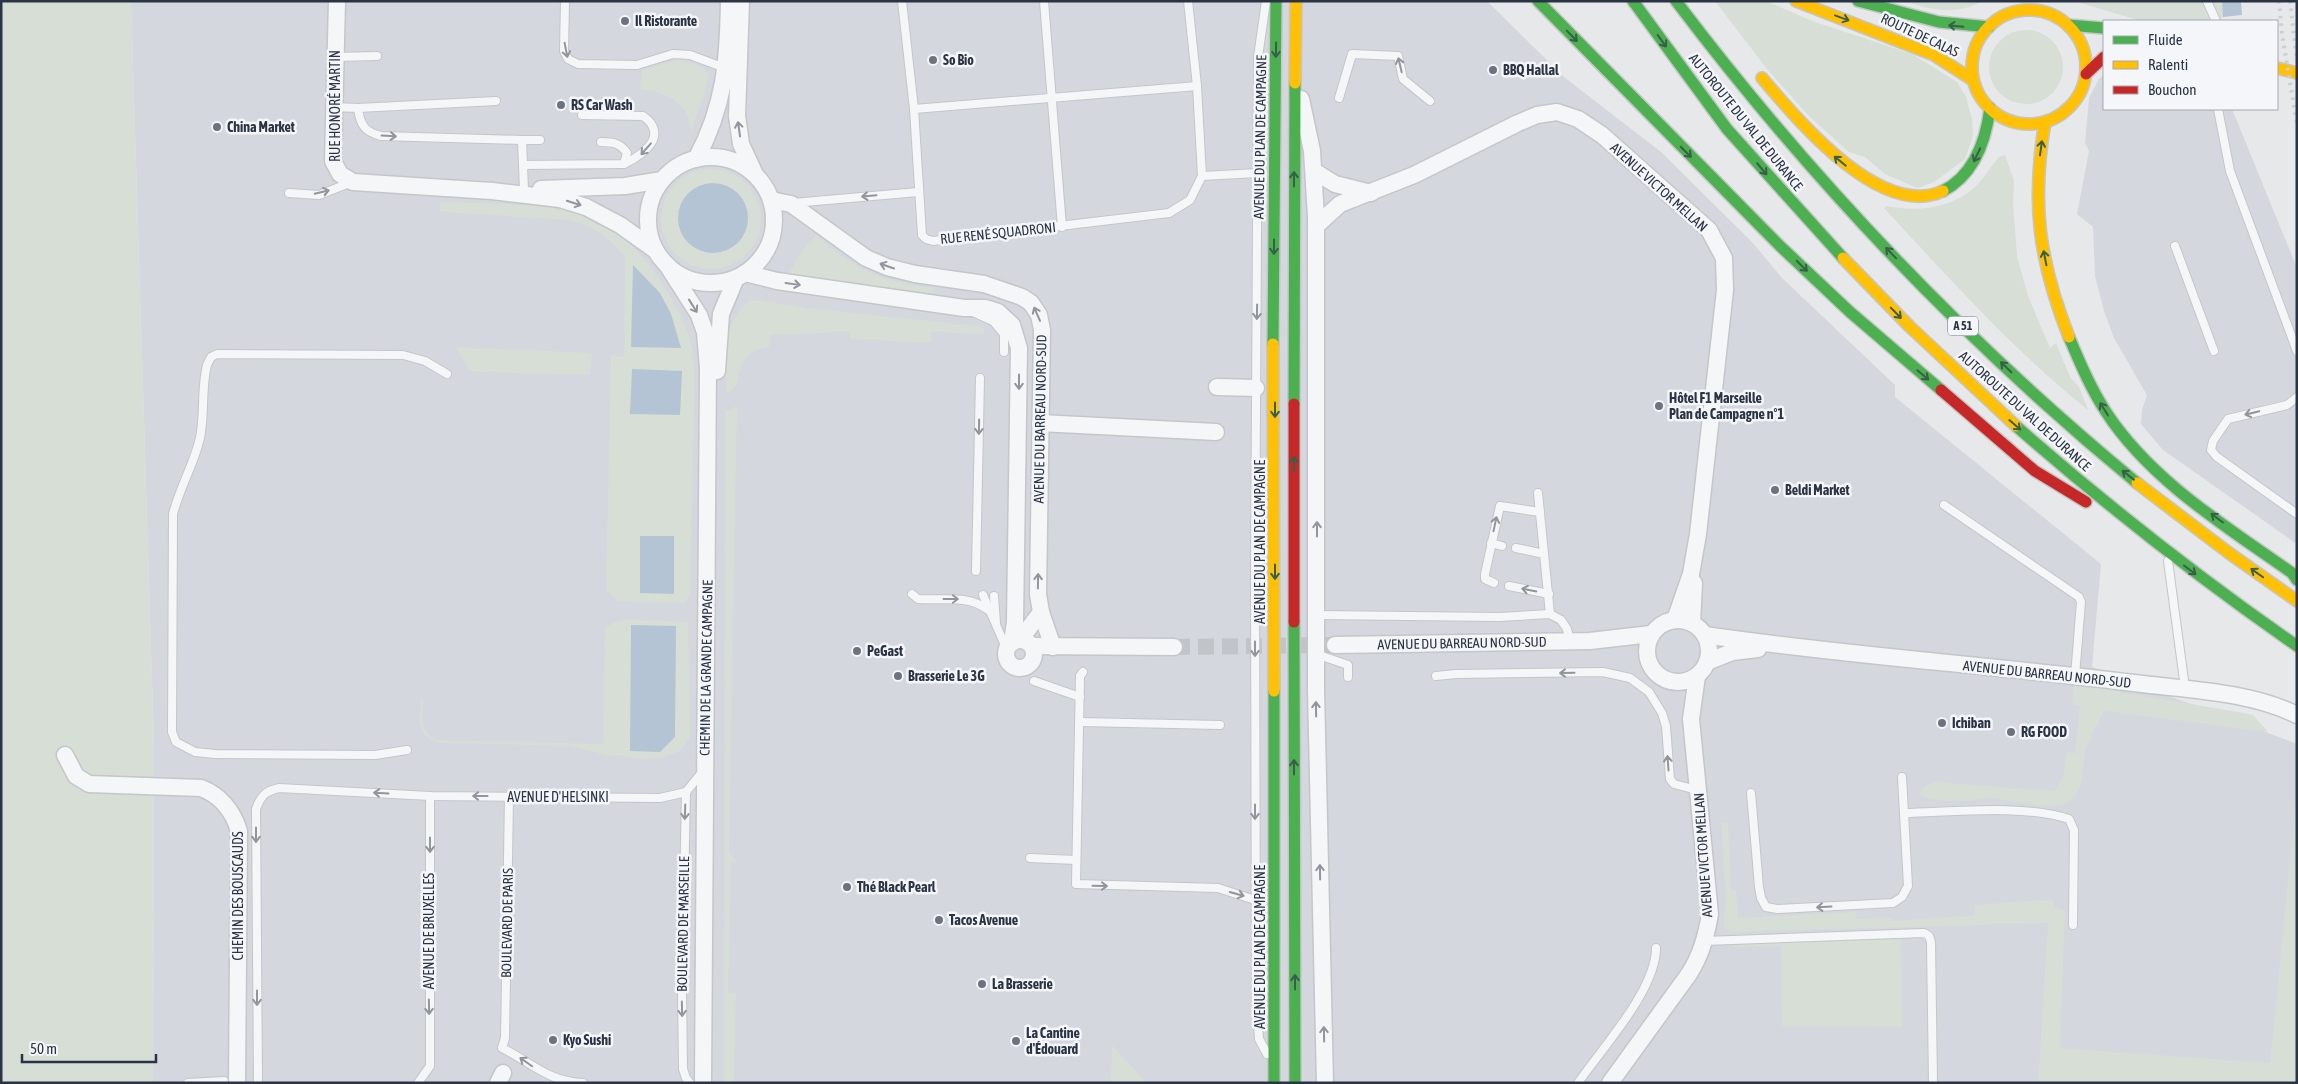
<svg xmlns="http://www.w3.org/2000/svg" width="2298" height="1084" viewBox="0 0 2298 1084" font-family="'Asap Condensed',sans-serif">
  <rect width="100%" height="100%" fill="#e6e8ea"/>
  <g fill="#d4d7dd">
    <polygon points="131,1 1487,1 1564,77 1661,152 1752,242 1782,278 1895,385 1895,397 2101,564 2092,667 2297,744 2297,1083 153,1083 154,745"/>
    <polygon points="2104,75 2104,109 2232,109 2297,268 2297,544 2163,450 2141,424 2142,410 2147,395 2114,338 2104,311 2095,276 2093,227 2077,214 2089,151 2085,143 2089,98 2099,79"/>
  </g>
  <g fill="#d6ded6">
    <polygon points="1,1 131,1 154,745 153,1083 1,1083"/>
    <polygon points="1715,1 1766,1 1812,21 1912,54 1957,82 1966,97 1972,119 1973,136 1965,159 1934,182 1917,188 1885,174 1865,157 1849,152 1809,116 1767,69"/>
    <path d="M1903,1H1983C1955,16 1933,10 1903,1Z"/>
    <polygon points="2074,1 2222,1 2223,17 2217,21 2141,21"/>
    <circle cx="2026" cy="67" r="37"/>
    <path d="M678,60L702,67L709,73L705,91L691,132C689,101 667,93 640,89L642,70Z"/>
    <path d="M2005,155L2014,181L2013,204L2017,256L2028,296L2050,348L2056,343L2070,377L2079,387L2088,410C2014,351 1949,278 1884,208L1887,206C1917,212 1951,209 1975,187C1984,178 1991,166 1999,157Z"/>
    <circle cx="711" cy="219" r="50"/>
    <path d="M440,202C489,204 542,201 590,218C635,234 680,300 691,344C697,368 694,417 693,443C692,493 691,544 690,595L684,603L619,601L606,590L611,355L624,356L625,256C607,237 595,226 569,220L440,212Z"/>
    <path d="M816,235C858,271 878,281 934,288L933,295L787,277L801,252Z"/>
    <path d="M753,299L807,308L978,326L985,329L983,334L931,332V343L850,339L849,332L771,335L769,347C744,350 741,365 736,386L726,394C727,360 720,319 753,299Z"/>
    <polygon points="456,347 592,353 590,375 476,372 469,370"/>
    <polygon points="737,406 729,852 738,863 731,863 728,992 736,993 734,1083 724,1083 725,411"/>
    <path d="M627,619L688,622L690,738L680,751L661,758L644,759L606,755L571,746L439,743C415,735 420,721 421,700H423C423,719 417,733 439,740L603,744L605,629L613,623Z"/>
    <path d="M2074,684L2243,713L2253,715L2268,732L2104,711C2098,723 2091,734 2087,746C2079,769 2089,805 2052,806C2031,806 2008,800 1987,797L1984,799C1969,801 1933,803 1919,795L1922,788L1935,782L2054,791L2063,778L2067,752L2075,753L2080,706L2072,704Z"/>
    <polygon points="2297,787 2297,1083 2038,1083 2048,923 1730,932 1723,927 1726,900 1721,823 1728,822 1731,890 1736,890 1738,918 1856,912 1856,919 1891,918 1891,921 1975,915 1975,905 2053,899 2054,907 2065,910 2060,1048 2270,1063"/>
    <polygon points="1901,939 1902,1027 1782,1026 1781,946 1731,947 1738,943"/>
    <polygon points="1112,1045 1147,1083 1111,1083"/>
  </g>
  <g fill="#b4c4d5">
    <polygon points="2222,1 2241,1 2242,15 2223,17"/>
    <circle cx="713" cy="218" r="35"/>
    <polygon points="633,265 660,293 671,314 681,348 631,347"/>
    <polygon points="632,369 682,371 680,415 630,414"/>
    <polygon points="640,536 674,536 674,594 640,593"/>
    <polygon points="631,625 676,626 675,737 660,752 630,751"/>
  </g>
  <g fill="none" stroke-linecap="round" stroke-linejoin="round">
    <polyline stroke="#c1c4c9" stroke-width="16" stroke-dasharray="16 8" stroke-linecap="butt" points="1174,647 1335,645"/>
    <defs>
      <g id="lane">
        <polyline points="565,1 564,51 568,59 578,64 637,65 673,54 690,55 725,68"/>
        <polyline points="902,1 914,109 922,235 926,239 933,241 1169,213 1190,200 1202,176 1197,86 1188,1"/>
        <polyline points="1044,1 1062,227"/>
        <polyline points="1266,1 1258,57 1255,578 1256,995 1259,1039 1267,1054"/>
        <polyline points="2207,1 2216,21"/>
        <polyline points="335,57 377,56"/>
        <polyline points="1339,98 1352,54 1398,56 1403,79 1430,101"/>
        <polyline points="333,107 358,108 496,101"/>
        <path d="M358,108C360,125 365,132 381,136L522,140L524,190"/>
        <polyline points="914,109 1197,86"/>
        <polyline points="2218,109 2230,171 2297,351"/>
        <polyline points="522,140 540,140"/>
        <path d="M601,142C613,142 620,143 627,153L624,164"/>
        <path d="M523,165L624,164C643,155 670,135 643,116L582,115"/>
        <polyline points="1202,176 1258,173"/>
        <polyline points="289,193 319,195 352,182"/>
        <polyline points="793,203 918,192"/>
        <polyline points="2175,246 2214,351"/>
        <polyline points="973,312 993,321 1004,334 1004,352"/>
        <polyline points="2297,397 2287,405 2228,419 2213,441 2211,450 2217,457 2297,514"/>
        <polyline points="1538,493 1550,614"/>
        <polyline points="1944,505 2079,597 2081,602 2075,676"/>
        <polyline points="1491,543 1502,546"/>
        <polyline points="1516,548 1544,554"/>
        <polyline points="2168,561 2185,688"/>
        <polyline points="976,571 980,378"/>
        <polyline points="1494,583 1485,579 1485,574 1500,506 1540,512"/>
        <polyline points="1509,586 1549,594"/>
        <path d="M912,594L918,599C943,601 968,594 988,610"/>
        <polyline points="983,595 1007,650"/>
        <polyline points="994,596 996,623"/>
        <polyline points="1316,615 1500,617 1550,614 1561,620 1567,629 1570,641"/>
        <polyline points="1316,654 1348,665 1348,677"/>
        <polyline points="1083,672 1080,676 1076,884 1218,888 1255,900"/>
        <polyline points="1436,676 1456,674 1603,672 1630,678 1649,692 1662,713 1666,726 1670,779 1674,784 1697,790"/>
        <polyline points="1034,681 1080,697"/>
        <polyline points="1081,722 1220,725"/>
        <path d="M407,750L375,755L215,754L195,752L176,742L172,732L173,514C180,487 194,464 200,438C205,414 201,388 207,365L211,357L217,354L403,355L425,361L447,374"/>
        <polyline points="1751,793 1759,887 1761,898 1766,907 1777,909 1893,903 1902,897 1908,886 1902,777"/>
        <path d="M509,797L505,1038L502,1048C532,1063 549,1082 583,1083"/>
        <path d="M1904,813C1952,812 2024,804 2069,819L2074,830L2073,925"/>
        <polyline points="1030,858 1076,860"/>
        <polyline points="1705,941 1924,933 1929,936 1931,942 1933,1083"/>
        <polyline points="188,1083 224,1081"/>
        <path d="M258,1083L256,809C261,795 266,791 279,788L430,796L660,798L686,792"/>
        <polyline points="418,1083 430,1066 430,796"/>
        <polyline points="690,1083 686,1078 683,1069 682,992 686,792 703,771"/>
        <path d="M1578,1083C1602,1048 1656,990 1656,948"/>
      </g>
      <g id="street">
        <polyline points="337,1 333,161 340,174 353,182 492,191 560,199 586,207 620,225 655,250"/>
        <polyline points="741,1 737,116 741,144 754,172"/>
        <polyline points="1301,99 1312,151 1316,217 1316,690 1325,1083"/>
        <circle cx="711" cy="220" r="63"/>
        <path d="M696,159C725,106 728,60 729,1"/>
        <polyline points="1314,171 1335,184 1371,193"/>
        <polyline points="541,189 625,186 662,180"/>
        <polyline points="771,200 791,204 866,258 887,267 915,274 984,284 1022,297 1031,303 1039,315 1042,330 1038,594 1041,612 1020,640"/>
        <polyline points="1316,226 1340,204 1414,175 1518,123 1537,115 1557,112 1578,119 1602,135 1709,230 1724,258 1725,290 1698,534 1691,574 1675,620"/>
        <polyline points="667,265 699,315 705,332 708,368 703,1083"/>
        <polyline points="745,273 777,281 964,308 985,308 998,312 1012,325 1019,348 1015,622 1012,643"/>
        <polyline points="717,371 721,314 736,278"/>
        <polyline points="1217,387 1256,388"/>
        <polyline points="1040,423 1216,432"/>
        <polyline points="1041,612 1053,647"/>
        <circle cx="1678" cy="651" r="31"/>
        <polyline points="1692,623 1694,583"/>
        <path d="M1705,635C1848,656 1991,665 2134,683C2187,690 2248,691 2297,715"/>
        <circle cx="1020" cy="654" r="14"/>
        <polyline points="1335,645 1590,641 1651,634"/>
        <polyline points="1032,646 1174,647"/>
        <polyline points="1707,662 1732,652 1758,649"/>
        <path d="M65,755L76,776L89,784L201,788C220,795 233,811 239,831L237,1083"/>
        <polyline points="498,1083 503,1073"/>
        <path d="M1610,1083L1689,974C1701,955 1706,937 1710,914L1691,719L1697,676"/>
      </g>
      <g id="fast">
        <polyline points="1538,1 1780,246 1850,312 1941,390"/>
        <polyline points="1633,1 1727,129 1843,258"/>
        <path d="M1676,1C1810,178 1966,342 2137,483"/>
        <polyline points="1858,1 1939,22 1989,27"/>
        <polyline points="2068,25 2104,28"/>
        <path d="M1943,191C1974,175 1986,140 1990,108"/>
        <path d="M2069,337C2080,363 2091,389 2106,412C2151,481 2227,527 2292,573L2297,580"/>
        <polyline points="1273,344 1276,1"/>
        <polyline points="1294,404 1295,83"/>
        <path d="M2016,426C2106,505 2199,578 2297,646"/>
        <polyline points="1294,622 1295,1083"/>
        <polyline points="1274,691 1274,1083"/>
      </g>
      <g id="slow">
        <polyline points="1796,1 1934,55 1973,80"/>
        <circle cx="2029" cy="67" r="57"/>
        <polyline points="2277,68 2297,73"/>
        <path d="M1762,78C1797,119 1880,220 1943,191"/>
        <polyline points="1295,83 1296,1"/>
        <path d="M2045,122C2031,203 2039,261 2069,337"/>
        <polyline points="1843,258 1909,326 2016,426"/>
        <polyline points="1273,344 1274,691"/>
        <polyline points="2137,483 2229,553 2297,601"/>
      </g>
      <g id="jam">
        <polyline points="2086,74 2104,57"/>
        <polyline points="1941,390 2035,471 2086,502"/>
        <polyline points="1294,404 1294,622"/>
      </g>
    </defs>
    <use href="#lane" stroke="#c4c6c8" stroke-width="10"/>
    <use href="#street" stroke="#c4c6c8" stroke-width="19"/>
    <use href="#fast" stroke="#c4c6c8" stroke-width="14"/>
    <use href="#slow" stroke="#c4c6c8" stroke-width="14"/>
    <use href="#jam" stroke="#c4c6c8" stroke-width="14"/>
    <use href="#lane" stroke="#f5f6f7" stroke-width="8"/>
    <use href="#street" stroke="#f5f6f7" stroke-width="16"/>
    <use href="#fast" stroke="#4caf50" stroke-width="11"/>
    <use href="#slow" stroke="#ffc107" stroke-width="11"/>
    <use href="#jam" stroke="#c62828" stroke-width="11"/>
    <g stroke="#cecfd2" stroke-width="4" stroke-dasharray="2.5 5" stroke-linecap="butt">
      <polyline points="2279,1 2282,34 2297,124"/>
      <polyline points="2290,1 2297,61"/>
    </g>
  </g>
  <defs><path id="oneway-shaft" d="M-6 0H5M1.5-3L5.5 0L1.5 3" fill="none" stroke-width="1.6" stroke-linecap="round" stroke-linejoin="round" transform="scale(1.25)"/></defs>
  <g stroke="#375f49">
    <use href="#oneway-shaft" transform="translate(1842 18) rotate(20)"/>
    <use href="#oneway-shaft" transform="translate(1956 26) rotate(-175)"/>
    <use href="#oneway-shaft" transform="translate(1572 36) rotate(46)"/>
    <use href="#oneway-shaft" transform="translate(1662 41) rotate(54)"/>
    <use href="#oneway-shaft" transform="translate(1276 50) rotate(91)"/>
    <use href="#oneway-shaft" transform="translate(2041 148) rotate(-82)"/>
    <use href="#oneway-shaft" transform="translate(1686 152) rotate(45)"/>
    <use href="#oneway-shaft" transform="translate(1977 155) rotate(116)"/>
    <use href="#oneway-shaft" transform="translate(1840 161) rotate(-141)"/>
    <use href="#oneway-shaft" transform="translate(1762 169) rotate(50)"/>
    <use href="#oneway-shaft" transform="translate(1294 179) rotate(-90)"/>
    <use href="#oneway-shaft" transform="translate(1274 247) rotate(90)"/>
    <use href="#oneway-shaft" transform="translate(1891 253) rotate(-134)"/>
    <use href="#oneway-shaft" transform="translate(2045 258) rotate(-101)"/>
    <use href="#oneway-shaft" transform="translate(1802 266) rotate(45)"/>
    <use href="#oneway-shaft" transform="translate(1896 313) rotate(46)"/>
    <use href="#oneway-shaft" transform="translate(2006 367) rotate(-136)"/>
    <use href="#oneway-shaft" transform="translate(1923 375) rotate(40)"/>
    <use href="#oneway-shaft" transform="translate(2104 409) rotate(-122)"/>
    <use href="#oneway-shaft" transform="translate(1275 410) rotate(90)"/>
    <use href="#oneway-shaft" transform="translate(2015 425) rotate(41)"/>
    <use href="#oneway-shaft" transform="translate(1294 464) rotate(-90)"/>
    <use href="#oneway-shaft" transform="translate(2128 475) rotate(-142)"/>
    <use href="#oneway-shaft" transform="translate(2217 518) rotate(-143)"/>
    <use href="#oneway-shaft" transform="translate(2190 570) rotate(37)"/>
    <use href="#oneway-shaft" transform="translate(1275 572) rotate(90)"/>
    <use href="#oneway-shaft" transform="translate(2257 573) rotate(-145)"/>
    <use href="#oneway-shaft" transform="translate(1294 767) rotate(-90)"/>
    <use href="#oneway-shaft" transform="translate(1295 982) rotate(-90)"/>
  </g>
  <g stroke="#90959e">
    <use href="#oneway-shaft" transform="translate(566 50) rotate(79)"/>
    <use href="#oneway-shaft" transform="translate(1400 65) rotate(-103)"/>
    <use href="#oneway-shaft" transform="translate(739 129) rotate(-98)"/>
    <use href="#oneway-shaft" transform="translate(389 136) rotate(3)"/>
    <use href="#oneway-shaft" transform="translate(646 149) rotate(131)"/>
    <use href="#oneway-shaft" transform="translate(322 192) rotate(-13)"/>
    <use href="#oneway-shaft" transform="translate(869 196) rotate(175)"/>
    <use href="#oneway-shaft" transform="translate(574 203) rotate(18)"/>
    <use href="#oneway-shaft" transform="translate(887 266) rotate(-161)"/>
    <use href="#oneway-shaft" transform="translate(793 284) rotate(8)"/>
    <use href="#oneway-shaft" transform="translate(693 306) rotate(58)"/>
    <use href="#oneway-shaft" transform="translate(1257 312) rotate(91)"/>
    <use href="#oneway-shaft" transform="translate(1037 314) rotate(-114)"/>
    <use href="#oneway-shaft" transform="translate(1019 382) rotate(90)"/>
    <use href="#oneway-shaft" transform="translate(2252 413) rotate(166)"/>
    <use href="#oneway-shaft" transform="translate(979 427) rotate(91)"/>
    <use href="#oneway-shaft" transform="translate(1495 524) rotate(-78)"/>
    <use href="#oneway-shaft" transform="translate(1317 529) rotate(-90)"/>
    <use href="#oneway-shaft" transform="translate(1038 581) rotate(-89)"/>
    <use href="#oneway-shaft" transform="translate(1529 590) rotate(-169)"/>
    <use href="#oneway-shaft" transform="translate(951 599)"/>
    <use href="#oneway-shaft" transform="translate(1255 649) rotate(90)"/>
    <use href="#oneway-shaft" transform="translate(1567 673) rotate(179)"/>
    <use href="#oneway-shaft" transform="translate(1316 709) rotate(-91)"/>
    <use href="#oneway-shaft" transform="translate(1668 763) rotate(-94)"/>
    <use href="#oneway-shaft" transform="translate(381 793) rotate(-177)"/>
    <use href="#oneway-shaft" transform="translate(480 796) rotate(-180)"/>
    <use href="#oneway-shaft" transform="translate(685 812) rotate(92)"/>
    <use href="#oneway-shaft" transform="translate(1255 812) rotate(90)"/>
    <use href="#oneway-shaft" transform="translate(256 835) rotate(90)"/>
    <use href="#oneway-shaft" transform="translate(430 845) rotate(90)"/>
    <use href="#oneway-shaft" transform="translate(1320 872) rotate(-91)"/>
    <use href="#oneway-shaft" transform="translate(1100 886) rotate(1)"/>
    <use href="#oneway-shaft" transform="translate(1237 894) rotate(16)"/>
    <use href="#oneway-shaft" transform="translate(1824 907) rotate(177)"/>
    <use href="#oneway-shaft" transform="translate(257 998) rotate(90)"/>
    <use href="#oneway-shaft" transform="translate(429 1007) rotate(89)"/>
    <use href="#oneway-shaft" transform="translate(682 1009) rotate(89)"/>
    <use href="#oneway-shaft" transform="translate(1324 1034) rotate(-91)"/>
    <use href="#oneway-shaft" transform="translate(526 1062) rotate(-145)"/>
  </g>
  <g fill="#6c737f" stroke="#f4f6f9" stroke-width="2">
    <circle cx="625" cy="21" r="5"/>
    <circle cx="933" cy="60" r="5"/>
    <circle cx="1493" cy="70" r="5"/>
    <circle cx="561" cy="105" r="5"/>
    <circle cx="217" cy="127" r="5"/>
    <circle cx="1659" cy="406" r="5"/>
    <circle cx="1775" cy="490" r="5"/>
    <circle cx="857" cy="651" r="5"/>
    <circle cx="898" cy="676" r="5"/>
    <circle cx="1942" cy="723" r="5"/>
    <circle cx="2011" cy="732" r="5"/>
    <circle cx="847" cy="887" r="5"/>
    <circle cx="939" cy="920" r="5"/>
    <circle cx="982" cy="984" r="5"/>
    <circle cx="553" cy="1040" r="5"/>
    <circle cx="1016" cy="1041" r="5"/>
  </g>
  <g text-anchor="middle" dominant-baseline="central" stroke-width="5" stroke-linejoin="round" paint-order="stroke">
    <rect fill="#f4f6f9" stroke="#676e7b" stroke-width="1" x="1948" y="316.5" width="30" height="19" rx="4"/>
    <g font-size="12" font-weight="bold" fill="#2b3445">
      <text x="1963" y="326">A 51</text>
    </g>
    <g font-size="14" font-weight="bold" fill="#2b3445" stroke="#f4f6f9" text-anchor="start">
      <text x="635" y="21">Il Ristorante</text>
      <text x="943" y="60">So Bio</text>
      <text x="1503" y="70">BBQ Hallal</text>
      <text x="571" y="105">RS Car Wash</text>
      <text x="227" y="127">China Market</text>
      <text x="1669" y="398">Hôtel F1 Marseille<tspan x="1669" dy="16">Plan de Campagne n°1</tspan></text>
      <text x="1785" y="490">Beldi Market</text>
      <text x="867" y="651">PeGast</text>
      <text x="908" y="676">Brasserie Le 3G</text>
      <text x="1952" y="723">Ichiban</text>
      <text x="2021" y="732">RG FOOD</text>
      <text x="857" y="887">Thé Black Pearl</text>
      <text x="949" y="920">Tacos Avenue</text>
      <text x="992" y="984">La Brasserie</text>
      <text x="1026" y="1033">La Cantine<tspan x="1026" dy="16">d'Édouard</tspan></text>
      <text x="563" y="1040">Kyo Sushi</text>
    </g>
    <g font-size="14" fill="#2b3445" stroke="#f4f6f9">
      <text transform="translate(1920 35) rotate(25)">ROUTE DE CALAS</text>
      <text transform="translate(335 106) rotate(-90)">RUE HONORÉ MARTIN</text>
      <text transform="translate(1746 122) rotate(51)">AUTOROUTE DU VAL DE DURANCE</text>
      <text transform="translate(1260 137) rotate(-89)">AVENUE DU PLAN DE CAMPAGNE</text>
      <text transform="translate(1659 187) rotate(42)">AVENUE VICTOR MELLAN</text>
      <text transform="translate(998 233) rotate(-6)">RUE RENÉ SQUADRONI</text>
      <text transform="translate(2025 411) rotate(42)">AUTOROUTE DU VAL DE DURANCE</text>
      <text transform="translate(1040 419) rotate(-89)">AVENUE DU BARREAU NORD-SUD</text>
      <text transform="translate(1260 542) rotate(-90)">AVENUE DU PLAN DE CAMPAGNE</text>
      <text transform="translate(1462 643) rotate(-1)">AVENUE DU BARREAU NORD-SUD</text>
      <text transform="translate(706 668) rotate(-89)">CHEMIN DE LA GRANDE CAMPAGNE</text>
      <text transform="translate(2047 674) rotate(6)">AVENUE DU BARREAU NORD-SUD</text>
      <text x="558" y="797">AVENUE D'HELSINKI</text>
      <text transform="translate(1703 855) rotate(-94)">AVENUE VICTOR MELLAN</text>
      <text transform="translate(238 896) rotate(-90)">CHEMIN DES BOUSCAUDS</text>
      <text transform="translate(507 923) rotate(-89)">BOULEVARD DE PARIS</text>
      <text transform="translate(683 924) rotate(-89)">BOULEVARD DE MARSEILLE</text>
      <text transform="translate(429 931) rotate(-90)">AVENUE DE BRUXELLES</text>
      <text transform="translate(1260 947) rotate(-90)">AVENUE DU PLAN DE CAMPAGNE</text>
    </g>
  </g>
  <rect width="2298" height="1084" fill="none" stroke="#2b3445" stroke-width="5"/>
  <rect x="2103" y="20" width="175" height="90" fill="#f4f6f9" stroke="#a4a8b1"/>
  <rect x="2113" y="36" width="25" height="8" fill="#4caf50" stroke="#a4a8b1"/>
  <text x="2148" y="45" font-size="15" fill="#2b3445">Fluide</text>
  <rect x="2113" y="61" width="25" height="8" fill="#ffc107" stroke="#a4a8b1"/>
  <text x="2148" y="70" font-size="15" fill="#2b3445">Ralenti</text>
  <rect x="2113" y="86" width="25" height="8" fill="#c62828" stroke="#a4a8b1"/>
  <text x="2148" y="95" font-size="15" fill="#2b3445">Bouchon</text>
  <path d="M22 1054v8h134v-8" fill="none" stroke="#2b3445" stroke-width="2.5"/>
  <text x="30" y="1054" font-size="15" fill="#2b3445" stroke="#f4f6f9" stroke-width="4" paint-order="stroke">50 m</text>
</svg>
